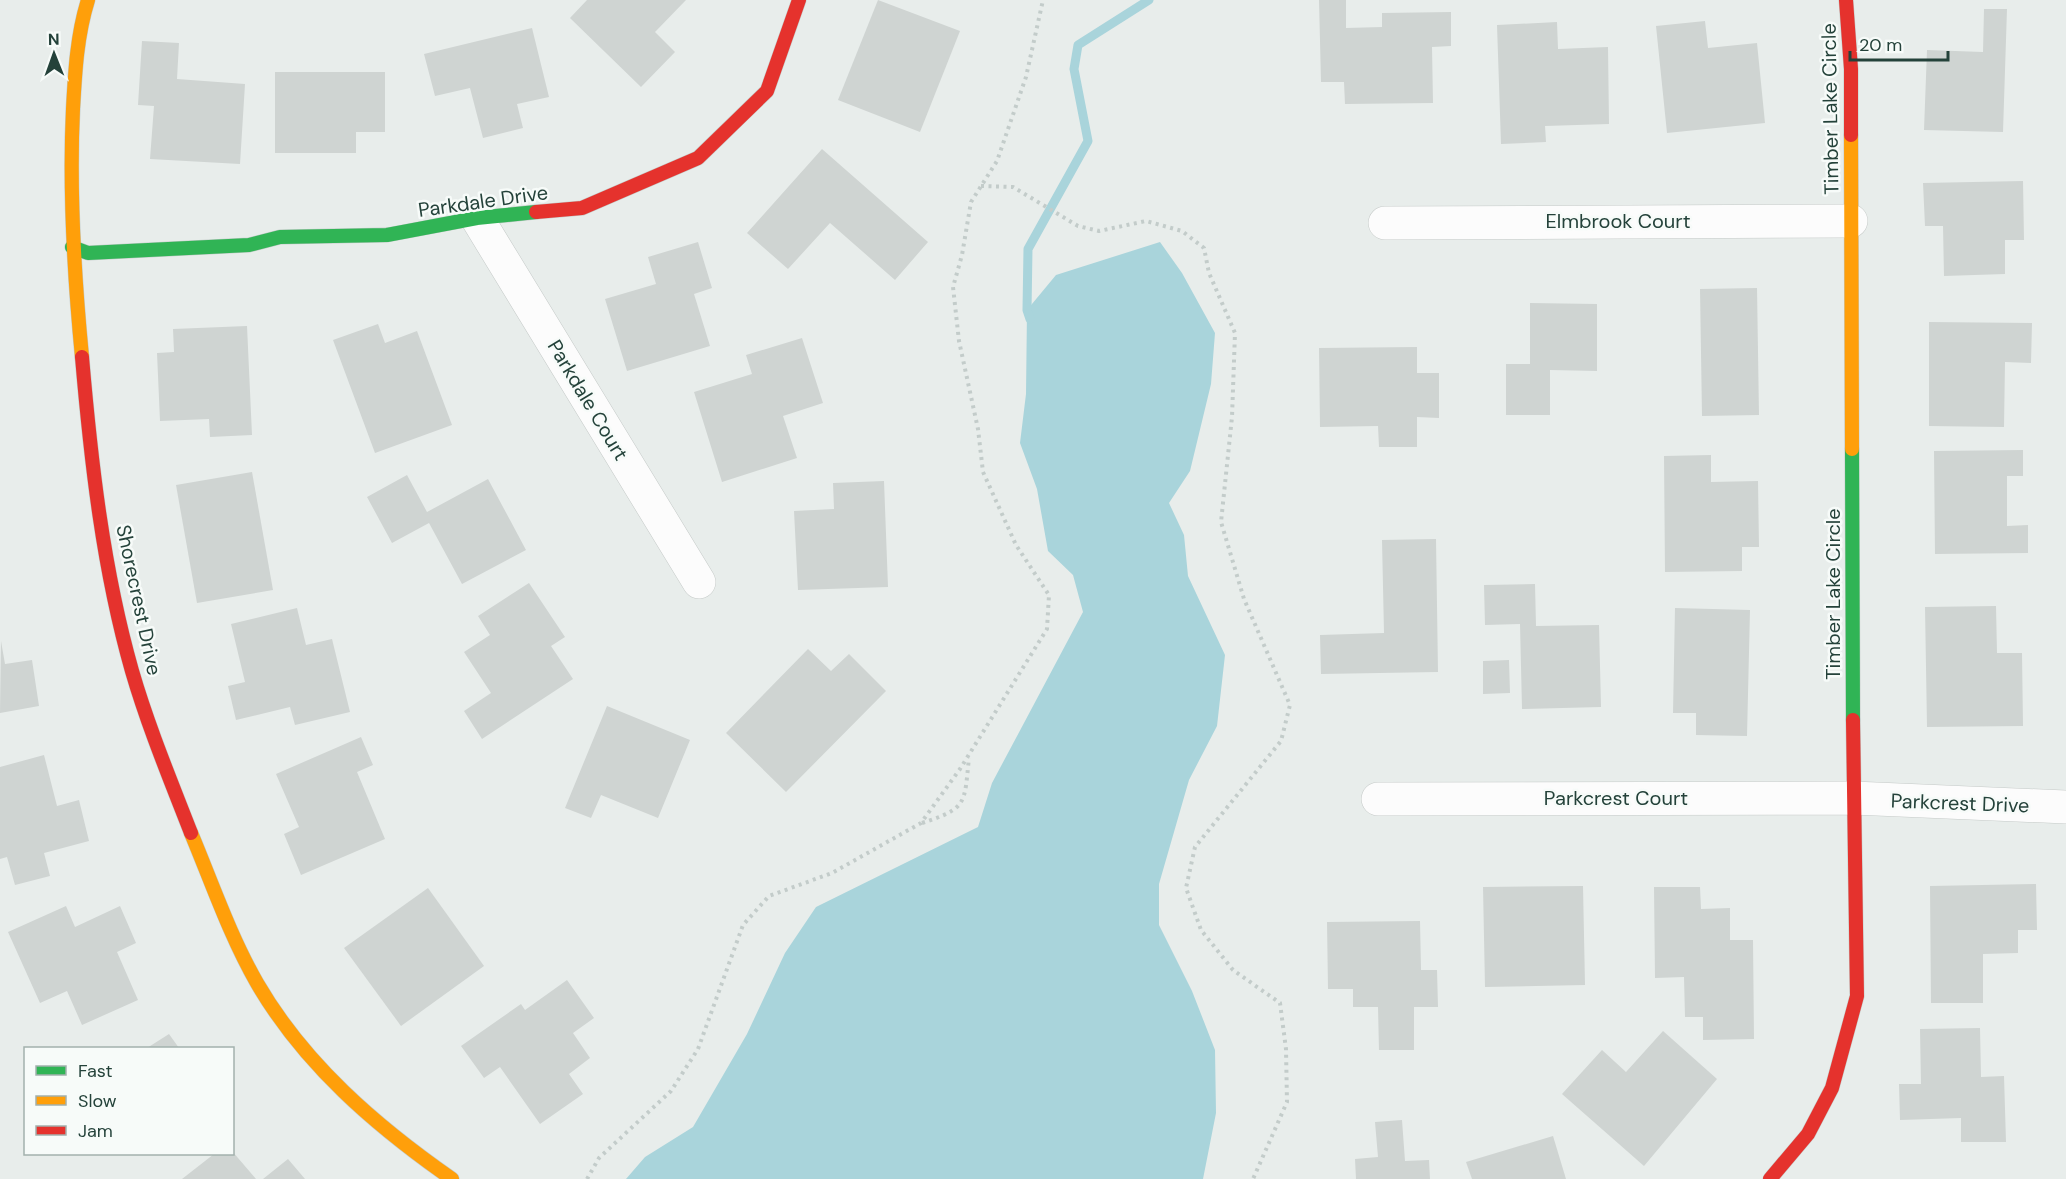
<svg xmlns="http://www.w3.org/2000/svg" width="2066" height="1179" viewBox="0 0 2066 1179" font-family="'DM Sans',sans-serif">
  <rect width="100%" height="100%" fill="#e8edeb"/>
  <polygon fill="#a9d4db" points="1160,242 1182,273 1215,333 1211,384 1190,471 1169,503 1184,535 1188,576 1225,655 1217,726 1189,780 1159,884 1159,925 1192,991 1215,1050 1216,1113 1203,1179 626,1179 645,1157 693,1127 747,1034 785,953 816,907 978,827 992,783 1083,612 1073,575 1048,551 1037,489 1020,443 1026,394 1027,310 1056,275"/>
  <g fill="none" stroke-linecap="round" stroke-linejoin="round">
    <polyline stroke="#a9d4db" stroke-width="9" points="1030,319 1027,310 1028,249 1088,141 1074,69 1078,45 1149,0"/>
  </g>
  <g fill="#cfd4d2">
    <polygon points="587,0 686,0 655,32 675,52 641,87 570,18"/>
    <polygon points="878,0 960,31 920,132 838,100"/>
    <polygon points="1319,0 1346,0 1346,28 1382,27 1382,13 1451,12 1451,46 1432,47 1433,103 1345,104 1344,82 1321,82"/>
    <polygon points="1984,9 2007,9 2003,132 1924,130 1927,50 1983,52"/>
    <polygon points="1705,21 1708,48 1757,43 1765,123 1667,133 1656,26"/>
    <polygon points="1557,22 1558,49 1608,47 1609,124 1545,126 1546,142 1501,144 1497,25"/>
    <polygon points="532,28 549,97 517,104 523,128 483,138 470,88 435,96 424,54"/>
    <polygon points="142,41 179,43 177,79 245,84 240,164 150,159 154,106 138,105"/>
    <polygon points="275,72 385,72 385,132 356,132 356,153 275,153"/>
    <polygon points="822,149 928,242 895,280 830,223 788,269 747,233"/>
    <polygon points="2023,181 2024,240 2005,240 2005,274 1944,276 1943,226 1925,226 1923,183"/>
    <polygon points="698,242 712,288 694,294 710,346 627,371 605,299 656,284 648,257"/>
    <polygon points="1757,288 1759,415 1702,416 1700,289"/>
    <polygon points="1530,303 1597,304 1597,371 1550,370 1550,415 1506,415 1506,364 1530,364"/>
    <polygon points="1929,322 2032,323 2031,363 2005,362 2004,427 1929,426"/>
    <polygon points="378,324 385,343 417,331 452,425 375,453 333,340"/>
    <polygon points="247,326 252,435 210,437 209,419 160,421 157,353 174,352 173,329"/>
    <polygon points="802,338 823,403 783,416 797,458 722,482 694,392 752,374 746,355"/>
    <polygon points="1417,347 1417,373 1439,373 1439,418 1417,417 1417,447 1379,447 1378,426 1320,427 1319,348"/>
    <polygon points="2023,450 2023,476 2007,476 2007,526 2028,525 2028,553 1935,554 1934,451"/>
    <polygon points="1711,455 1711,482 1758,481 1759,547 1742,547 1742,571 1665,572 1664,456"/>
    <polygon points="252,472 273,590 197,603 176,485"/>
    <polygon points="407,475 427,512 488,479 526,550 462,584 429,523 392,543 367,497"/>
    <polygon points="884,481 888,587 798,590 794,511 834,509 833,483"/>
    <polygon points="1436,539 1438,672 1321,674 1320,635 1384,633 1382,540"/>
    <polygon points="529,583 565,637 551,646 573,679 482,739 464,711 491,693 464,652 490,635 478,616"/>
    <polygon points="1535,584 1536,626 1599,625 1601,707 1522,709 1520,624 1485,625 1484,585"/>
    <polygon points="1996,606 1997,653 2022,653 2023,726 1927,727 1925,607"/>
    <polygon points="297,608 306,645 332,639 350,712 295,725 290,707 236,720 228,686 245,682 231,624"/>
    <polygon points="1675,608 1750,610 1747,736 1696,735 1696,713 1673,713"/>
    <polygon points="1,641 5,664 32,660 39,706 0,713"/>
    <polygon points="808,649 831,671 849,654 886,691 786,792 726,733"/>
    <polygon points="1509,660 1510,693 1483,694 1483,661"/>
    <polygon points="607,706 690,740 658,818 601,795 591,818 565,808"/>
    <polygon points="361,737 373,765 357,772 385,839 301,875 284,834 299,827 276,774"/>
    <polygon points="44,755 57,806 79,800 89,841 44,853 50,876 15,885 7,857 0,859 0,767"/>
    <polygon points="2036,884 2037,930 2018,930 2018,953 1983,954 1983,1003 1931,1003 1930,886"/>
    <polygon points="1583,886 1585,985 1485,987 1483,887"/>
    <polygon points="1654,887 1700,887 1701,909 1730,908 1730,940 1753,940 1754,1039 1703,1040 1703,1017 1685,1017 1684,977 1655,978"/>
    <polygon points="428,888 484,966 401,1026 344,948"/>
    <polygon points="66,906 75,927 120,906 136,943 117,952 138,1000 82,1025 67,991 40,1003 8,932"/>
    <polygon points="1420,921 1421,970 1437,970 1438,1007 1414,1007 1414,1050 1379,1050 1378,1007 1353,1007 1353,989 1328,989 1327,922"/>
    <polygon points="567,980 594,1018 573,1033 590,1058 569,1074 583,1094 540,1124 500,1067 484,1078 461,1046 521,1004 525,1010"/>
    <polygon points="1980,1028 1981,1077 2004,1076 2006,1142 1961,1142 1961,1118 1900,1120 1899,1084 1921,1084 1920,1029"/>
    <polygon points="1663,1031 1717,1079 1644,1166 1562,1094 1602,1050 1626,1072"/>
    <polygon points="169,1034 179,1048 147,1048"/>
    <polygon points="1402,1120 1405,1161 1429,1160 1430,1179 1356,1179 1355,1159 1378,1157 1375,1122"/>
    <polygon points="1553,1136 1566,1179 1472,1179 1466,1162"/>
    <polygon points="232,1151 256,1179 182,1179 214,1154 232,1154"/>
    <polygon points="288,1159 305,1179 263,1179"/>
  </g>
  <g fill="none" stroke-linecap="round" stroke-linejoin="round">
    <defs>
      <g id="street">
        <polyline points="477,218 699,582"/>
        <polyline points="1385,223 1851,221"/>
        <polyline points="1378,799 1853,798 2066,807"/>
      </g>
      <g id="fast">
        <polyline points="72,247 88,253 249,245 280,237 387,235 477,218 536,212"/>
        <polyline points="1852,449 1853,720"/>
      </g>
      <g id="slow">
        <polyline points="1851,135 1852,449"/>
        <path d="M82,357C74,274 69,192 73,109C75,72 77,35 88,0"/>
        <path d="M191,833C212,883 230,936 257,983C304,1064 376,1126 452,1179"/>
      </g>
      <g id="jam">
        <polyline points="1846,0 1851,69 1851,135"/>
        <polyline points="536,212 582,208 698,158 767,91 799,0"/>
        <path d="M82,357C91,462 103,569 132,671C148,726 170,779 191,833"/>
        <polyline points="1770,1179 1808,1134 1832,1088 1857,996 1853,720"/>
      </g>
    </defs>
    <use href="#street" stroke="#c5cac8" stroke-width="34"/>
    <use href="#fast" stroke="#c3cbc8" stroke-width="15"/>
    <use href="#slow" stroke="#c3cbc8" stroke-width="15"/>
    <use href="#jam" stroke="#c3cbc8" stroke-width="15"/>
    <g stroke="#c3ccca" stroke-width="4" stroke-dasharray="3 4.5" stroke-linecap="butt">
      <polyline points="981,186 1013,187 1078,226 1099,231 1146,221 1182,231 1204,248 1209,273 1235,333 1232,417 1221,522 1244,599 1290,705 1281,741 1195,847 1186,888 1201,930 1233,970 1280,1003 1286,1049 1287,1102 1253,1179"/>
      <path d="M922,823C968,808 964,804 969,758"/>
      <polyline points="587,1179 599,1158 671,1091 698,1049 743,925 769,896 832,873 921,823 960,769 1047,629 1049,595 1016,545 983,472 978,429 959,341 953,287 962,255 971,202 997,161 1026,77 1043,0"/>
    </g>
    <use href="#street" stroke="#fcfcfc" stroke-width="33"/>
    <use href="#fast" stroke="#30b455" stroke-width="14"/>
    <use href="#slow" stroke="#ff9f0a" stroke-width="14"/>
    <use href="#jam" stroke="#e5322d" stroke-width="14"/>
  </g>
  <g text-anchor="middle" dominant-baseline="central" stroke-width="5" stroke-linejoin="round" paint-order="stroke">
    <g font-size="20" fill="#24423a" stroke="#f7fbf9">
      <text transform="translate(1830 109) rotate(-91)">Timber Lake Circle</text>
      <text transform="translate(483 201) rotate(-8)">Parkdale Drive</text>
      <text x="1618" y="221">Elmbrook Court</text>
      <text transform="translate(588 400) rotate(59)">Parkdale Court</text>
      <text transform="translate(1833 594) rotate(-90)">Timber Lake Circle</text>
      <text transform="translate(139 600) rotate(78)">Shorecrest Drive</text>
      <text x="1616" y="798">Parkcrest Court</text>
      <text transform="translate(1960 803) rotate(2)">Parkcrest Drive</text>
    </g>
  </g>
  <rect x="24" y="1047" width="210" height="108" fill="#f7fbf9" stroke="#a3b1ad" stroke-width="1.5"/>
  <rect x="36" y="1066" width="30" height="9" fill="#30b455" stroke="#a3b1ad" stroke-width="1.5"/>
  <text x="78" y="1077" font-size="18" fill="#24423a">Fast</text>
  <rect x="36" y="1096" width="30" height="9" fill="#ff9f0a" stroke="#a3b1ad" stroke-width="1.5"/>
  <text x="78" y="1107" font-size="18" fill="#24423a">Slow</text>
  <rect x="36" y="1126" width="30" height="9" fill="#e5322d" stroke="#a3b1ad" stroke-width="1.5"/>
  <text x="78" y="1137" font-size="18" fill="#24423a">Jam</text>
  <g transform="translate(54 54) rotate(359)" stroke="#f7fbf9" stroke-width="4.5" paint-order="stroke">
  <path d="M0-4.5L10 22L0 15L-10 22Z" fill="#24423a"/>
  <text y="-9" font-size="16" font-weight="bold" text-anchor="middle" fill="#24423a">N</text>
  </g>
  <path d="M1850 51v9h98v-9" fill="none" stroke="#24423a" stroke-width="3"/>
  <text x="1859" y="51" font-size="18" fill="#24423a" stroke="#f7fbf9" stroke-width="4.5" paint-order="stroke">20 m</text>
</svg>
